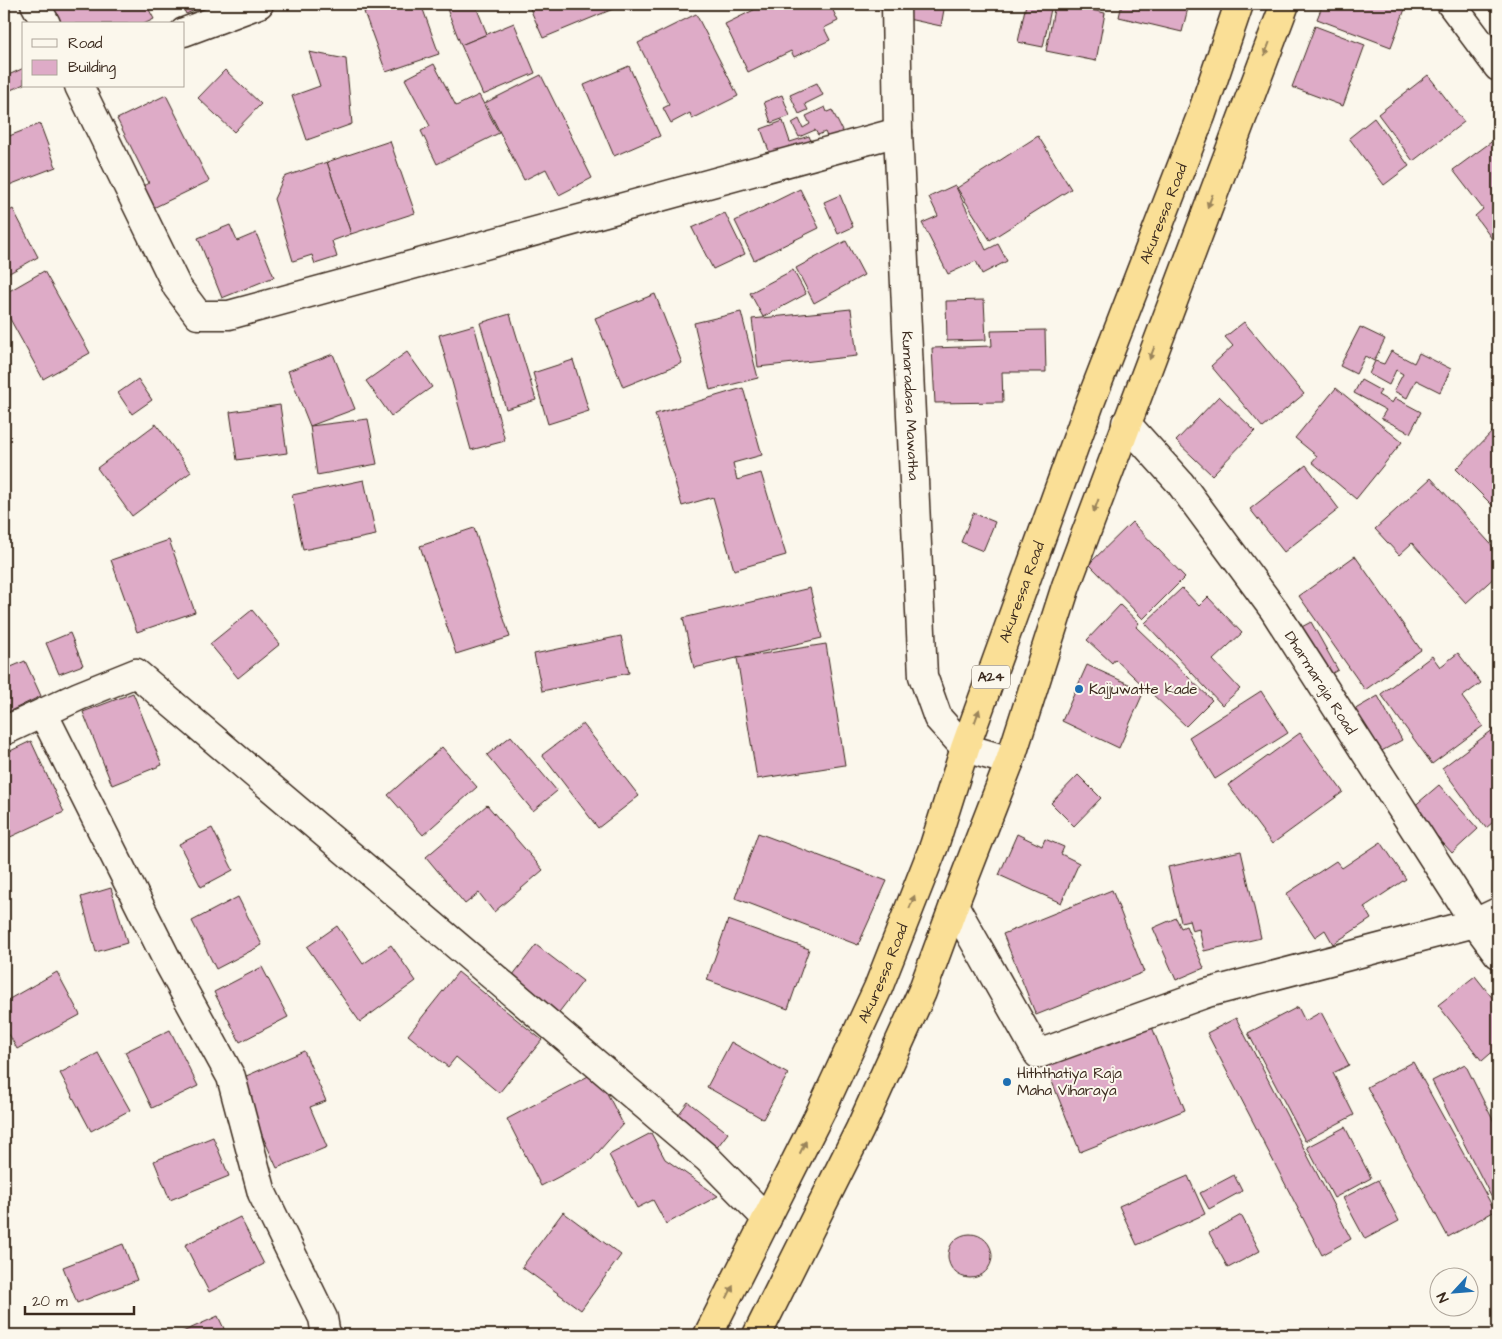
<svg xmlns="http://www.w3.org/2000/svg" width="1502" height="1339" viewBox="0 0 1502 1339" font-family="'Architects Daughter',sans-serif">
  <rect width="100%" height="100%" fill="#fbf7ec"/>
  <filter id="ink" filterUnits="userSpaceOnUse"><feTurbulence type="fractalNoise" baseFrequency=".02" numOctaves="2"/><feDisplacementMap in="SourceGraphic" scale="10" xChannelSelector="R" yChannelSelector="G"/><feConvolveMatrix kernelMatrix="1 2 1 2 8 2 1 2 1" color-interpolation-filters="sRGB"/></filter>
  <g filter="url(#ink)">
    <g fill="#deabc7" stroke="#3b2a1e">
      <polygon points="47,4 146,4 154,19 144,24 57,24"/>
      <polygon points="181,4 208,4 186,14"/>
      <polygon points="388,4 421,4 439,54 386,72 364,12"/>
      <polygon points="445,4 475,4 487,34 461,45"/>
      <polygon points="528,4 625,4 543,38"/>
      <polygon points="627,4 651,4 628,10"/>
      <polygon points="766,4 830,4 838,21 824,28 830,40 794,57 791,51 748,72 725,24"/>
      <polygon points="911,4 945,4 941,26 908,19"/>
      <polygon points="1026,4 1052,4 1043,47 1018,42"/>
      <polygon points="1055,4 1062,4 1105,13 1096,61 1046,51"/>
      <polygon points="1122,4 1189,4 1182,32 1119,17"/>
      <polygon points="1323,4 1390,4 1405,9 1391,47 1317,19"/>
      <polygon points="696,14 738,96 692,119 690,113 671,123 663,108 669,105 638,43"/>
      <polygon points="514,23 535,73 483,95 461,45"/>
      <polygon points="1315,26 1365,45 1343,106 1292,87"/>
      <polygon points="309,52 346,59 352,124 307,140 292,96 320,86"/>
      <polygon points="434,64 456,106 479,95 499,133 437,164 421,131 430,126 405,79"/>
      <polygon points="629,66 660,136 614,156 584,85"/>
      <polygon points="24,68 24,84 4,93 4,77"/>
      <polygon points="225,70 261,104 234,132 198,98"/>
      <polygon points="541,75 592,178 559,195 546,169 524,180 485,103"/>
      <polygon points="1428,75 1464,122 1413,161 1378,114"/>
      <polygon points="817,83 823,95 805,104 808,110 799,114 790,95"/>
      <polygon points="166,95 209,181 149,210 138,188 149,183 117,119"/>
      <polygon points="782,95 790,116 771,123 764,102"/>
      <polygon points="825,107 827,112 832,110 845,136 830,143 825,132 818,135 815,130 799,137 792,123 799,119 803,128 810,124 806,116"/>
      <polygon points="1374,118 1409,166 1384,185 1349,138"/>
      <polygon points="783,121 790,142 809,136 814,148 773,162 761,129"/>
      <polygon points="40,124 56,167 4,187 4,138"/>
      <polygon points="1038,136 1071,189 990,240 957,188"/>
      <polygon points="1498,137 1498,247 1475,216 1483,209 1453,170"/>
      <polygon points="390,141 415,213 351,234 327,162"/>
      <polygon points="327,162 351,234 332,241 337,257 315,264 312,255 293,261 274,199 284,177"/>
      <polygon points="955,185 986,250 998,244 1007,261 982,274 976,261 948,274 922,223 938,216 929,197"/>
      <polygon points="800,189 819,228 754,260 735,221"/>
      <polygon points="840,195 853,227 838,234 824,202"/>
      <polygon points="13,209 38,257 4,276 4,214"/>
      <polygon points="725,213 745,254 713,269 692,228"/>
      <polygon points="230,225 237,241 256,233 274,277 222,298 198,238"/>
      <polygon points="846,241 864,275 814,303 796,268"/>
      <polygon points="793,270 806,294 763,317 750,293"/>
      <polygon points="44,271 90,353 43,379 4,308 4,294"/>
      <polygon points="655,294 682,363 623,387 595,318"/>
      <polygon points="984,300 986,340 947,341 946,301"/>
      <polygon points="851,309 857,356 758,367 752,319"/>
      <polygon points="741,312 758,378 710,390 694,323"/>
      <polygon points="510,314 536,400 506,409 480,323"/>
      <polygon points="1244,322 1304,394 1263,428 1211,366 1233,346 1225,337"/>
      <polygon points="474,325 505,441 471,450 439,335"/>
      <polygon points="1360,327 1385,339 1374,361 1365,356 1356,374 1340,366"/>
      <polygon points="1045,330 1046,372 1002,372 1003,402 935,403 932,348 992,346 991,331"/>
      <polygon points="1391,351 1414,363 1419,353 1451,369 1440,392 1416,380 1407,398 1394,391 1403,374 1396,370 1389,385 1369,374 1375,361 1384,364"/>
      <polygon points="407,352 432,387 391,416 366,381"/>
      <polygon points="333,354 355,409 310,426 288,371"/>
      <polygon points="573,360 589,411 548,424 533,373"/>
      <polygon points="138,379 152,400 132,414 118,393"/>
      <polygon points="1361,380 1381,391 1378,395 1392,403 1395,398 1421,412 1410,433 1381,418 1386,410 1354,393"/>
      <polygon points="743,388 762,455 733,463 737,480 761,473 786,555 734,570 713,497 682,506 655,414"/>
      <polygon points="1336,388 1402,442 1356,499 1312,462 1317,456 1295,438"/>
      <polygon points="1219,396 1255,431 1212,475 1176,441"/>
      <polygon points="280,405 287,453 237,460 230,412"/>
      <polygon points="368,419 377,464 317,475 310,426"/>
      <polygon points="156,424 191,472 132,516 97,468"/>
      <polygon points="1498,426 1498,507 1496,509 1456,469"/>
      <polygon points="1306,465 1339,509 1284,552 1250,509"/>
      <polygon points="1431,478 1498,552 1498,574 1466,603 1412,543 1399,555 1375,529"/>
      <polygon points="364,480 376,535 303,550 292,495"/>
      <polygon points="973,513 995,522 983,551 961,542"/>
      <polygon points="1132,522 1185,577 1143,619 1089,564"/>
      <polygon points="474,528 510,637 456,654 420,546"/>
      <polygon points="169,540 195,612 137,632 111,560"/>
      <polygon points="1355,556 1421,650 1365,690 1299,596"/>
      <polygon points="810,588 822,638 694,668 683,618"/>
      <polygon points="1182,588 1199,606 1208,597 1242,633 1213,660 1240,689 1222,705 1145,623"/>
      <polygon points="1120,605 1139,623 1136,627 1212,700 1186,726 1115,659 1112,663 1087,640"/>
      <polygon points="252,610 280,644 238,678 210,644"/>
      <polygon points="1311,622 1338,670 1322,679 1294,631"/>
      <polygon points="70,633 83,665 59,674 46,643"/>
      <polygon points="621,636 629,673 542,691 534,654"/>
      <polygon points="826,644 845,765 757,779 737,658"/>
      <polygon points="1458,653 1481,683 1462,697 1483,726 1432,764 1381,694 1432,656 1440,667"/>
      <polygon points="25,661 41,696 4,714 4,670"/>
      <polygon points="1087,665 1144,691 1119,748 1062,721"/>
      <polygon points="1261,691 1288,733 1215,779 1189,737"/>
      <polygon points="133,693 162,765 112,785 83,712"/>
      <polygon points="1378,696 1402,740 1376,754 1352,711"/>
      <polygon points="583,724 639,796 598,828 542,755"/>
      <polygon points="1498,726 1498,818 1486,828 1442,768"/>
      <polygon points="1300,733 1343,792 1272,844 1228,785"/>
      <polygon points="511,736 557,791 533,811 487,755"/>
      <polygon points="31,741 64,812 4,840 4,754"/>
      <polygon points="442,747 477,787 423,835 388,795"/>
      <polygon points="1078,775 1101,798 1074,826 1051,803"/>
      <polygon points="1439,785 1478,829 1452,853 1412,808"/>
      <polygon points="487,805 543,870 494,912 479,893 465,904 426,857"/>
      <polygon points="212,828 233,870 201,887 179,844"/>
      <polygon points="758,833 887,881 858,945 735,898"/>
      <polygon points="1017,834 1042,846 1045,839 1064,847 1061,854 1079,863 1061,903 999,875"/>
      <polygon points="1381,842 1406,879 1364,907 1371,919 1333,944 1325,930 1315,937 1286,894 1336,861 1342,868"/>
      <polygon points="1241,851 1261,938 1204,951 1199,929 1192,931 1189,920 1181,922 1168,867"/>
      <polygon points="1498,856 1498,875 1491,859"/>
      <polygon points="111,888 127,943 96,952 81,897"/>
      <polygon points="1112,890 1144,972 1036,1015 1003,934"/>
      <polygon points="238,897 262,945 216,969 192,921"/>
      <polygon points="1176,918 1181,928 1186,926 1204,968 1176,980 1153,928"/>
      <polygon points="728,920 809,949 788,1009 707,980"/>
      <polygon points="337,926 363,964 391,945 416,981 360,1022 307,947"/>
      <polygon points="536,945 583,981 553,1020 506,984"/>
      <polygon points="262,967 288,1017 240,1042 214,992"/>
      <polygon points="57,972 80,1015 17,1049 4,1025 4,1002"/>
      <polygon points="458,972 542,1040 499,1093 456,1057 448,1067 408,1035"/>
      <polygon points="1475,976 1498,1005 1498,1047 1482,1061 1438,1005"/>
      <polygon points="1298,1007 1305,1021 1321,1012 1349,1065 1333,1073 1354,1115 1305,1141 1248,1033"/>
      <polygon points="1236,1018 1351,1239 1322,1255 1207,1033"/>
      <polygon points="1150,1022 1185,1110 1080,1152 1045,1064"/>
      <polygon points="170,1030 198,1086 152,1108 125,1052"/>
      <polygon points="731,1042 788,1074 763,1119 707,1087"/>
      <polygon points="304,1051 326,1101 310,1107 327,1147 277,1168 237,1080"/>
      <polygon points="98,1053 130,1110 91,1131 60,1073"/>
      <polygon points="1413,1062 1495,1211 1448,1237 1367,1087"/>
      <polygon points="1465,1064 1498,1130 1498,1210 1432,1081"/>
      <polygon points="596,1072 623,1124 591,1160 541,1186 507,1119"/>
      <polygon points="688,1102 728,1133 712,1154 672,1123"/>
      <polygon points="1345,1127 1371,1178 1334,1198 1307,1147"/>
      <polygon points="651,1133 665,1159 718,1196 666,1224 653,1200 637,1208 609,1155"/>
      <polygon points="213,1137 229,1176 170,1200 154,1161"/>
      <polygon points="1234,1175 1242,1191 1209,1209 1200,1193"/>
      <polygon points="1188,1176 1205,1214 1137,1245 1119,1206"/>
      <polygon points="1378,1180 1399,1221 1365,1239 1343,1198"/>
      <polygon points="563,1212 621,1255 581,1310 522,1267"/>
      <polygon points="1241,1215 1260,1251 1228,1268 1209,1233"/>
      <polygon points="240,1217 264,1264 209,1292 185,1245"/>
      <circle cx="970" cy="1256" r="22"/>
      <polygon points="123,1244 137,1280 77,1303 63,1267"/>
      <polygon points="218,1316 227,1335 176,1335"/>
    </g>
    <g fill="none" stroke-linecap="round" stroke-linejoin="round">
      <defs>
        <g id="street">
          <polyline points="35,4 46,24"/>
          <polyline points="1451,4 1498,67"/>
          <polyline points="184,32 259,4"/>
          <polyline points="79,86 177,287 198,315 229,315 898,132"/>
          <path id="s1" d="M1126,423L1180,483L1274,610L1475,923L1498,954"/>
          <polyline points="43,713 169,964 231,1077 262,1193 323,1318 326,1335"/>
          <polyline points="4,731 79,696 136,673 707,1158 767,1219"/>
          <polyline points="954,905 1038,1054 1207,993 1475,923 1498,912"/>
        </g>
        <g id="secondary">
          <path id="s2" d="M896,4L898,132L923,676L938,718L965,748L1010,761"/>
        </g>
        <g id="highway">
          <path id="s3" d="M708,1335L821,1111L878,988L934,846L965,748L1090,403L1201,116L1239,4"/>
          <polyline points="757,1335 860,1129 922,992 954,905 1010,761 1066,586 1285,4"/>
        </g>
      </defs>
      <use href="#street" stroke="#3b2a1e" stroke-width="31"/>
      <use href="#secondary" stroke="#3b2a1e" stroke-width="31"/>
      <use href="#highway" stroke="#3b2a1e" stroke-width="31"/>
      <use href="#street" stroke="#fbf7ec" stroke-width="28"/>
      <use href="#secondary" stroke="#fbf7ec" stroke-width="28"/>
      <use href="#highway" stroke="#fadf96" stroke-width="28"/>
    </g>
    <defs><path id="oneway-solid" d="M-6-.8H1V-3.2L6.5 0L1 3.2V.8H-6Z" transform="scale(1.25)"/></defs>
    <g fill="#9a845a">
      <use href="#oneway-solid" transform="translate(1267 49) rotate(111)"/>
      <use href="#oneway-solid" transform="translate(1210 201) rotate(111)"/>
      <use href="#oneway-solid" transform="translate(1152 353) rotate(111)"/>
      <use href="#oneway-solid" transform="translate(1096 506) rotate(110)"/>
      <use href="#oneway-solid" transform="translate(977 716) rotate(-70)"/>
      <use href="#oneway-solid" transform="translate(912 902) rotate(-68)"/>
      <use href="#oneway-solid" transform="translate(803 1147) rotate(-64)"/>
      <use href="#oneway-solid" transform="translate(730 1292) rotate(-63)"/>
    </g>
  </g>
  <g fill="#1f6fb2" stroke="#fbf7ec" stroke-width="2">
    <circle cx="1079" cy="689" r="5"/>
    <circle cx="1007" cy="1082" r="5"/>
  </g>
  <g text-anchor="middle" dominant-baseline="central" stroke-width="4" stroke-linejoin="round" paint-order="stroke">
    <rect fill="#fbf7ec" stroke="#75685c" stroke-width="1" x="972" y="665.5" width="38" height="23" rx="4"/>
    <g font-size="14" font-weight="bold" fill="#3b2a1e">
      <text x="991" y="677">A24</text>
    </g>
    <g font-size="15" fill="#3b2a1e" stroke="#fbf7ec">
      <text stroke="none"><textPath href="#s3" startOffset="1212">Akuressa Road</textPath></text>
      <text stroke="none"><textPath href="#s2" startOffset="402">Kumaradasa Mawatha</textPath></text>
      <text stroke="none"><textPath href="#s3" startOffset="808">Akuressa Road</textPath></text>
      <text stroke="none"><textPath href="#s1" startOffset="325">Dharmaraja Road</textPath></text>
      <text stroke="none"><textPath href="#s3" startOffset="402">Akuressa Road</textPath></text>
    </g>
    <g font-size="15" fill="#3b2a1e" stroke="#fbf7ec" text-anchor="start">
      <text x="1089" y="689">Kajjuwatte kade</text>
      <text x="1017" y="1073">Hiththatiya Raja<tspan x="1017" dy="17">Maha Viharaya</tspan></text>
    </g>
  </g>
  <rect width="1502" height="1339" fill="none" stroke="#fbf7ec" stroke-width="20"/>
  <rect x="10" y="10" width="1482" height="1319" fill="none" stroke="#3b2a1e" stroke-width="2" filter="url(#ink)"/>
  <rect x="22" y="22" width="162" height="65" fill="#fbf7ec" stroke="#aea59a"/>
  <rect x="32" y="39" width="25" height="8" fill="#fbf7ec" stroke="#aea59a"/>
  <text x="68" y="48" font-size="15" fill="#3b2a1e">Road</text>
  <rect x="32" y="60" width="25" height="15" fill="#deabc7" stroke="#aea59a"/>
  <text x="68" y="72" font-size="15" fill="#3b2a1e">Building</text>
  <g transform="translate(1454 1292) rotate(244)"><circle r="24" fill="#fbf7ec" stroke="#aea59a"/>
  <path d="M0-4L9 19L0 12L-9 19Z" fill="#1f6fb2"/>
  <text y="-8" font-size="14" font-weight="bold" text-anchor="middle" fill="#3b2a1e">N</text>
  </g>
  <path d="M25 1306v8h109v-8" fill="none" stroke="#3b2a1e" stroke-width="2.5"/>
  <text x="32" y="1306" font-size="15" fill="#3b2a1e" stroke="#fbf7ec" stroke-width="4" paint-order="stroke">20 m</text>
</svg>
